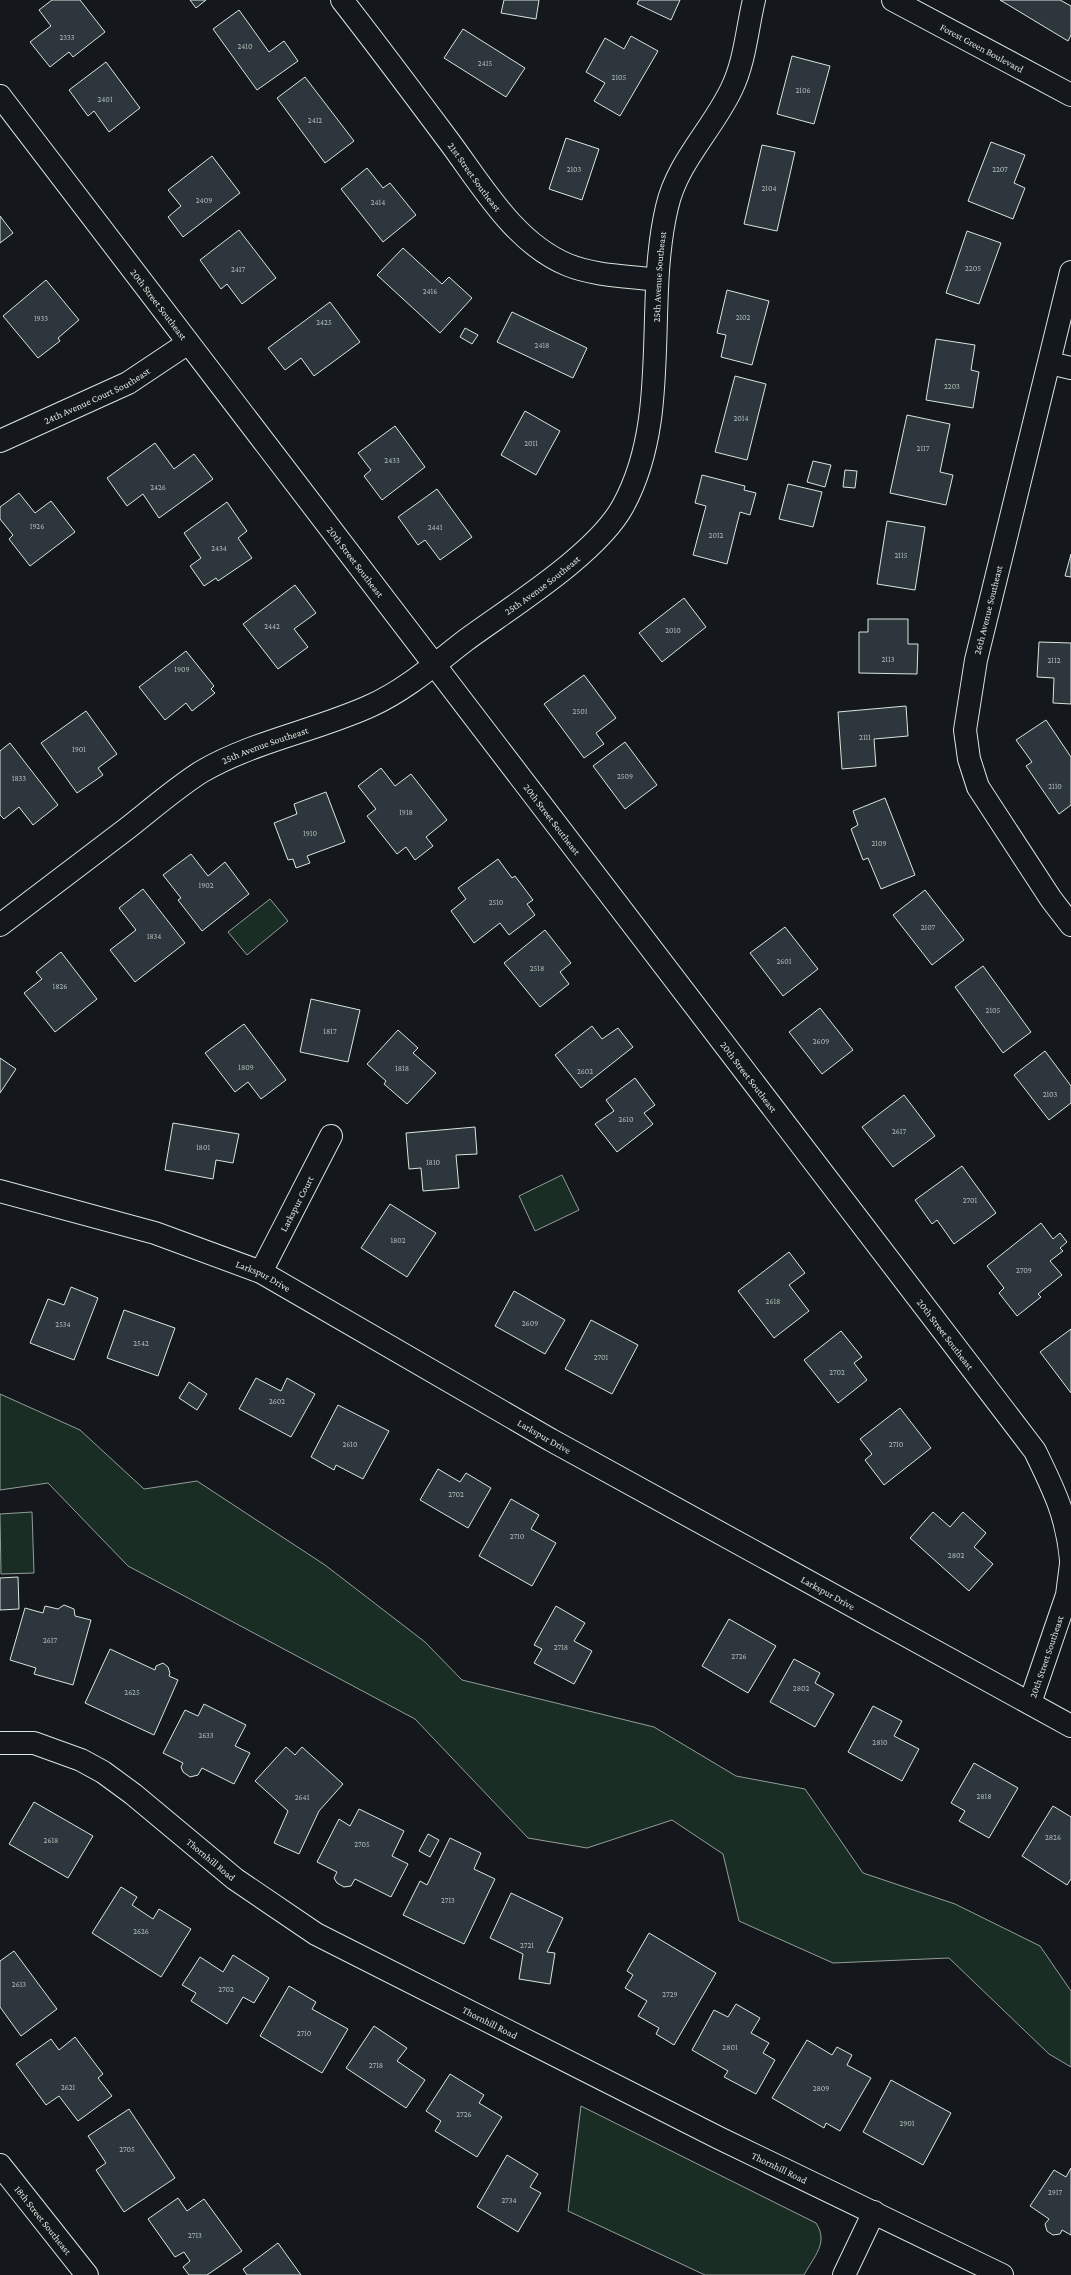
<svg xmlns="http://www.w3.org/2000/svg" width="1071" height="2275" viewBox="0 0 1071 2275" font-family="'Crimson Pro',serif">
  <rect width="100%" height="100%" fill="#14181c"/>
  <g fill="#1a2d24" stroke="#939e99">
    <polygon points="270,899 288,921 247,955 228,932"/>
    <polygon points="562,1175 579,1210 535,1231 519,1196"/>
    <polygon points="0,1394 80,1430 144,1489 197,1481 325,1565 425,1642 462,1680 654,1727 736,1776 805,1789 863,1873 955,1904 1040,1946 1071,1991 1071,2067 1049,2054 949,1958 833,1963 739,1921 723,1854 672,1820 587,1848 528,1838 415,1719 128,1566 48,1483 0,1490"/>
    <polygon points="32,1512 34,1573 1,1574 0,1514"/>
    <path d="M581,2106L816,2223C829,2243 814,2256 804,2275H705L568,2211Z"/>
  </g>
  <g fill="#2c363c" stroke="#d8e6dc">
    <polygon points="52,0 80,0 105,32 73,57 69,52 50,67 30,42 51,26 39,10"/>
    <polygon points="190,0 206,0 196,8"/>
    <polygon points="504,0 539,0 536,19 501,13"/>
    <polygon points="639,0 680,0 671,20 637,4"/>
    <polygon points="1000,0 1060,0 1071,6 1071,35 1068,41"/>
    <polygon points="239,10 269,52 284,41 298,61 257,90 213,29"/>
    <polygon points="463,29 525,68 506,97 444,58"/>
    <polygon points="631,36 658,51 620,116 594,101 605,83 586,72 605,38 624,49"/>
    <polygon points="792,56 830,66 814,124 777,114"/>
    <polygon points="106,62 140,108 109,132 94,111 88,116 69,90"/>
    <polygon points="305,77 354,141 325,163 277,98"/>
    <polygon points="566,138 599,149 582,200 549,189"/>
    <polygon points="991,142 1025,155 1014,183 1025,188 1013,219 968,201"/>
    <polygon points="762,145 795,152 777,231 744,224"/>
    <polygon points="212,156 240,193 183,237 168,217 181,206 168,190"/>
    <polygon points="367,168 383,188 390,183 416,215 383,242 341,189"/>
    <polygon points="0,216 13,233 0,243"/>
    <polygon points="239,230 276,278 242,304 227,284 221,289 200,260"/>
    <polygon points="967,231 1001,243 979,304 946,293"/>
    <polygon points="403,248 442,284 449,277 472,298 440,333 377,275"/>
    <polygon points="46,280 79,320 58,338 60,341 38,358 3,316"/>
    <polygon points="727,290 769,301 752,365 721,357 726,335 717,333"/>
    <polygon points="330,302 360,342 314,376 301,358 285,370 268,348"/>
    <polygon points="512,312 587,348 573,378 497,342"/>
    <polygon points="465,328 478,335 472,344 460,337"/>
    <polygon points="936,339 975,345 971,370 979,372 973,408 926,400"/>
    <polygon points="735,376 766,384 747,460 715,452"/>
    <polygon points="525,411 560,431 536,475 501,455"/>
    <polygon points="907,415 950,424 940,472 953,475 946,505 890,493"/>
    <polygon points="395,426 425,467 382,500 364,476 371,470 358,453"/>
    <polygon points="155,443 174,469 194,454 213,479 159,518 143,494 127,506 107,478"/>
    <polygon points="813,461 831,465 825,487 807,482"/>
    <polygon points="845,470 857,471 855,488 843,487"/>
    <polygon points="702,475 745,486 744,490 756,493 750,515 740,512 727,564 693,555 706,506 695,503"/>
    <polygon points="788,484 822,492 813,527 779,519"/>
    <polygon points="437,489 472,537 440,560 425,540 418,545 398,517"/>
    <polygon points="19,493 35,513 51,501 75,532 30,566 9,539 13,535 0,519 0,507"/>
    <polygon points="227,502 247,531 238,538 252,558 218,581 216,578 204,586 190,566 201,558 184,533"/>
    <polygon points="887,521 925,527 915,590 877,584"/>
    <polygon points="1071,554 1071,577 1065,576"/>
    <polygon points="295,585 316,613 294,629 308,647 278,669 243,624"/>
    <polygon points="684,598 706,627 662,662 639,633"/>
    <polygon points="868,619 908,619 908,644 918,644 917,674 859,673 859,632 868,632"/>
    <polygon points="1039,642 1071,643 1071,704 1053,703 1054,678 1037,677"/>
    <polygon points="186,651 214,686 211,689 215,693 192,711 186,703 165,720 139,687"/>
    <polygon points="584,675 616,718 596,733 604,744 584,758 544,704"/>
    <polygon points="906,706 908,736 874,739 876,766 842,769 838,712"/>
    <polygon points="86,711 117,754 98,768 103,775 77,793 41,743"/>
    <polygon points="1046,720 1071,757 1071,805 1059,814 1026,766 1032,762 1016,740"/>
    <polygon points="625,742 657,785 625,809 593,766"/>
    <polygon points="10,743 58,805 33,825 19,807 4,819 0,815 0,751"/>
    <polygon points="381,768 395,786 411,774 447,820 426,837 433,846 415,860 406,847 397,854 367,816 376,809 358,786"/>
    <polygon points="326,792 345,842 307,856 310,863 296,868 293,859 288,860 274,823 297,814 294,804"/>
    <polygon points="885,798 915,875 881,889 868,858 863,860 851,829 858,825 853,811"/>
    <polygon points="191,854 208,876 225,862 249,894 202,931 178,900 181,898 163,875"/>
    <polygon points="498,859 512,878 515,876 533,900 527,904 535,915 509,935 500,923 474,943 451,911 466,899 458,888"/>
    <polygon points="143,889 185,943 135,982 110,950 136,930 119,908"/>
    <polygon points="925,890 964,940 932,965 893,915"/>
    <polygon points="785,927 818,969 783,996 750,953"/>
    <polygon points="545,930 571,963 560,972 569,984 540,1007 504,963"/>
    <polygon points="61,952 97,999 55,1032 24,993 42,979 36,972"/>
    <polygon points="983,966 1031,1032 1003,1053 955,987"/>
    <polygon points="311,999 360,1010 348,1062 300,1052"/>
    <polygon points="820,1008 853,1050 822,1074 789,1032"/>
    <polygon points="244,1024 286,1080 261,1099 248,1082 235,1092 205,1053"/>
    <polygon points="592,1026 602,1039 618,1028 633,1047 581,1088 555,1055"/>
    <polygon points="398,1030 418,1048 413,1053 436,1073 407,1104 384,1084 386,1081 367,1064"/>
    <polygon points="1045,1051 1071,1086 1071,1103 1049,1120 1014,1075"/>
    <polygon points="0,1058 16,1069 0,1093"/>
    <polygon points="635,1078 655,1105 644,1113 653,1124 617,1152 595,1124 614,1111 606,1100"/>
    <polygon points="904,1095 935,1136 893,1167 862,1127"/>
    <polygon points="173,1123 239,1134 233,1163 216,1160 213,1179 165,1170"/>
    <polygon points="475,1127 477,1154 456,1155 459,1188 423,1191 421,1168 409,1169 406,1133"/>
    <polygon points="962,1166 996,1213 954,1244 937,1220 932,1224 915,1200"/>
    <polygon points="390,1204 436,1233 407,1277 361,1248"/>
    <polygon points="1041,1223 1053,1239 1060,1233 1067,1242 1060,1248 1063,1251 1050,1261 1062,1275 1038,1294 1041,1297 1017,1316 999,1293 1004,1288 987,1266"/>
    <polygon points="789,1252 805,1273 789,1285 809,1311 774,1338 738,1291"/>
    <polygon points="71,1287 98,1298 74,1360 30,1343 48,1299 64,1305"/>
    <polygon points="514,1291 565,1320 545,1354 495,1326"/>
    <polygon points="124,1310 175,1328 158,1376 107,1358"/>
    <polygon points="591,1320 638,1345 612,1394 565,1369"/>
    <polygon points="1071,1329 1071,1393 1040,1352"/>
    <polygon points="841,1331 862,1357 854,1363 867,1380 838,1403 804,1360"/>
    <polygon points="256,1378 281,1391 287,1378 315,1394 291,1437 239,1409"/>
    <polygon points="189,1382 207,1394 197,1410 179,1398"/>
    <polygon points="338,1405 389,1431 363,1479 336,1465 334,1470 311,1457"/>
    <polygon points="900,1408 931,1448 884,1485 865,1460 872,1454 860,1439"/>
    <polygon points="438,1469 460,1482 466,1473 491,1488 468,1528 420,1500"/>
    <polygon points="511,1499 539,1515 531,1529 556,1543 532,1586 479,1556"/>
    <polygon points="933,1512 950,1527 963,1512 986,1533 974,1547 993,1564 969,1591 910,1538"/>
    <polygon points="18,1577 19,1609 0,1610 0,1578"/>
    <polygon points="64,1605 74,1609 75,1616 91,1620 73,1685 34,1674 36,1668 10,1660 25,1608 43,1613 45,1606 58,1609"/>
    <polygon points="556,1606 585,1623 574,1641 592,1651 574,1684 534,1663 542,1649 534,1645"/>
    <polygon points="729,1619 776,1646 748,1693 702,1666"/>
    <polygon points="110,1649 155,1670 156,1666 163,1663 168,1667 170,1673 169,1676 178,1680 154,1735 85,1703"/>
    <polygon points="794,1659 820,1673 815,1683 834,1694 815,1727 770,1702"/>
    <polygon points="204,1704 246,1725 235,1746 250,1753 234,1784 202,1768 198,1775 190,1777 183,1772 181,1767 183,1763 163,1753 185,1710 198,1716"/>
    <polygon points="873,1706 902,1721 894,1736 919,1749 902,1781 848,1752"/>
    <polygon points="286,1747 295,1755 302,1747 343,1784 319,1811 299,1854 274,1843 288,1811 255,1781"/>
    <polygon points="974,1763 1018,1788 989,1838 959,1821 965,1811 951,1803"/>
    <polygon points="34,1802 93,1836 68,1878 9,1844"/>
    <polygon points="1053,1806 1071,1817 1071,1879 1067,1885 1022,1856"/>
    <polygon points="359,1809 404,1831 392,1856 408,1864 391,1897 355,1879 351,1886 344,1887 337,1883 334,1878 337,1872 317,1862 339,1819 350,1826"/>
    <polygon points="428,1834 439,1840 430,1857 419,1851"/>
    <polygon points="450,1838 481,1853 474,1869 495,1879 464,1944 403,1915 420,1881 427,1885"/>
    <polygon points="121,1887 137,1897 132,1905 153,1919 159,1909 191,1929 161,1977 92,1933"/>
    <polygon points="511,1893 563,1918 547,1952 555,1953 550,1984 519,1979 523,1954 490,1938"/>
    <polygon points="649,1933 716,1973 674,2045 656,2034 659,2028 638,2016 647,2001 625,1988 633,1975 627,1971"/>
    <polygon points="14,1951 57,2009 21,2036 0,2007 0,1961"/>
    <polygon points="233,1955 269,1978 254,2003 243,1997 227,2024 191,2001 196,1993 182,1985 200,1957 223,1972"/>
    <polygon points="289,1986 316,2002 312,2009 348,2029 322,2073 260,2036"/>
    <polygon points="736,2004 760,2018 751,2033 769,2043 763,2053 775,2060 756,2094 724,2077 728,2071 692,2050 714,2010 728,2017"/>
    <polygon points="374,2026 407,2048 397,2061 425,2080 406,2108 346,2068"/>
    <polygon points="75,2037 103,2074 98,2078 112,2096 78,2121 59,2096 46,2105 16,2064 51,2039 59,2050"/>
    <polygon points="807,2040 832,2055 837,2047 852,2055 847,2065 871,2078 840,2131 826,2123 824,2128 772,2098"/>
    <polygon points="450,2074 484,2095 479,2103 502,2117 477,2157 435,2131 441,2121 426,2111"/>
    <polygon points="891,2080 951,2113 923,2165 863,2132"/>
    <polygon points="129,2109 175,2178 124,2212 96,2170 106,2163 88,2136"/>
    <polygon points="507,2155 538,2174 530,2187 541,2193 518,2232 477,2207"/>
    <polygon points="1071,2168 1071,2235 1062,2230 1060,2234 1053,2235 1047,2231 1045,2224 1049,2219 1030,2206 1054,2170 1066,2177"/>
    <polygon points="178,2198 187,2211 204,2199 242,2251 207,2275 189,2275 183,2267 190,2261 184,2252 175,2257 148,2219"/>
    <polygon points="278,2243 301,2275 247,2275 243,2269"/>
  </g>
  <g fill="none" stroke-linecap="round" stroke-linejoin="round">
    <defs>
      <g id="minor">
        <path id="s1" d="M342,0C378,46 413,93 448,140C481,184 514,243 568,265C595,276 629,276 657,280"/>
        <path id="s2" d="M893,0L1071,95"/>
        <path id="s3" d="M0,96L1035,1451C1054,1490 1067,1516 1071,1560"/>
        <polyline points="1071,272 976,660 965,730 969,759 978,787 1051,899 1071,925"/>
        <polyline points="1050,363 1071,368"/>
        <path id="s4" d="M0,441L128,383L188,343"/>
        <path id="s5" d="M0,925C43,892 86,860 129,827C153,808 176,788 201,772C254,741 315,731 370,706C406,690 436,663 466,640C511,607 597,554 623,506C672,417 644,304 667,207C677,162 713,129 732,88C745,61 747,29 754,0"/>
        <path id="s6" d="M0,1191L155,1233L261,1272L551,1440L1071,1726"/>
        <path id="s7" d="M261,1272L331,1136"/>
        <path id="s8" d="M1030,1703L1067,1595L1071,1564"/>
        <path id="s9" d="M0,1743H34L81,1760L103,1772L133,1794L235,1879L316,1934L719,2138L1002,2275"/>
        <path id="s10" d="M0,2165L87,2275"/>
        <polyline points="844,2275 874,2212"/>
      </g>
    </defs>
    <use href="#minor" stroke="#d8e6dc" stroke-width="24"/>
    <use href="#minor" stroke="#14181c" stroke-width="22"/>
  </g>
  <g text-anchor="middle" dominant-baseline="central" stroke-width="3" stroke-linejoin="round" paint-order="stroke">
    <g font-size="8" fill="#adbab4">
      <text x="67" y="37">2333</text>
      <text x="245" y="46">2410</text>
      <text x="485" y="63">2415</text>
      <text x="619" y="77">2105</text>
      <text x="803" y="90">2106</text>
      <text x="105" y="99">2401</text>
      <text x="315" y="120">2412</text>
      <text x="574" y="169">2103</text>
      <text x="1000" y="169">2207</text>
      <text x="769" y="188">2104</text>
      <text x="204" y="200">2409</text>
      <text x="378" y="202">2414</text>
      <text x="973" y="268">2205</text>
      <text x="238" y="269">2417</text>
      <text x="430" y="291">2416</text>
      <text x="743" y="317">2102</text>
      <text x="41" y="318">1933</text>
      <text x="324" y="322">2425</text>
      <text x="542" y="345">2418</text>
      <text x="952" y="386">2203</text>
      <text x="741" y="418">2014</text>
      <text x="531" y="443">2011</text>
      <text x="923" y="448">2117</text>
      <text x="392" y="460">2433</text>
      <text x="158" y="487">2426</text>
      <text x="37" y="526">1926</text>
      <text x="435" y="527">2441</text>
      <text x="716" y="535">2012</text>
      <text x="219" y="548">2434</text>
      <text x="901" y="555">2115</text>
      <text x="272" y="626">2442</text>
      <text x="673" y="630">2010</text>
      <text x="888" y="659">2113</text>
      <text x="1054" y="660">2112</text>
      <text x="182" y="669">1909</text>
      <text x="580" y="711">2501</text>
      <text x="865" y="737">2111</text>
      <text x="79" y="749">1901</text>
      <text x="625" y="776">2509</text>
      <text x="19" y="778">1833</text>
      <text x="1055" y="786">2110</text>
      <text x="406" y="812">1918</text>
      <text x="310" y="833">1910</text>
      <text x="879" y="843">2109</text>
      <text x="206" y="885">1902</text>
      <text x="496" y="902">2510</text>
      <text x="928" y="927">2107</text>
      <text x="154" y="936">1834</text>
      <text x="784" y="961">2601</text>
      <text x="537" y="968">2518</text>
      <text x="60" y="986">1826</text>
      <text x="993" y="1010">2105</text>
      <text x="330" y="1031">1817</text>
      <text x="821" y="1041">2609</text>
      <text x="246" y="1067">1809</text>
      <text x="402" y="1068">1818</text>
      <text x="585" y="1071">2602</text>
      <text x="1050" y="1094">2103</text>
      <text x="626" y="1119">2610</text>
      <text x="899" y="1131">2617</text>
      <text x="203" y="1147">1801</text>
      <text x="433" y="1162">1810</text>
      <text x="970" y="1200">2701</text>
      <text x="398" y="1240">1802</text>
      <text x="1024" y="1270">2709</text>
      <text x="773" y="1301">2618</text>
      <text x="530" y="1323">2609</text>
      <text x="63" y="1324">2534</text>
      <text x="141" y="1343">2542</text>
      <text x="601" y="1357">2701</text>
      <text x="837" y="1372">2702</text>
      <text x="277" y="1401">2602</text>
      <text x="350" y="1444">2610</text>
      <text x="896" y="1444">2710</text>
      <text x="456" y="1494">2702</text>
      <text x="517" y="1536">2710</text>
      <text x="956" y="1555">2802</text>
      <text x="50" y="1640">2617</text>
      <text x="561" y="1647">2718</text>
      <text x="739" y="1656">2726</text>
      <text x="801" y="1688">2802</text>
      <text x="132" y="1692">2625</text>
      <text x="206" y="1735">2633</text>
      <text x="880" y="1742">2810</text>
      <text x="984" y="1796">2818</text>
      <text x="302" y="1797">2641</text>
      <text x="1053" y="1837">2826</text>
      <text x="51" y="1840">2618</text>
      <text x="362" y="1844">2705</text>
      <text x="448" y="1900">2713</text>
      <text x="141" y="1931">2626</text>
      <text x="527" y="1945">2721</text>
      <text x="19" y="1984">2613</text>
      <text x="226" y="1989">2702</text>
      <text x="670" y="1994">2729</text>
      <text x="304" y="2033">2710</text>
      <text x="730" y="2047">2801</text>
      <text x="376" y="2065">2718</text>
      <text x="68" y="2087">2621</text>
      <text x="821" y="2088">2809</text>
      <text x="464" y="2114">2726</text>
      <text x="907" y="2123">2901</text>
      <text x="127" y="2149">2705</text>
      <text x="1055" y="2192">2917</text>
      <text x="509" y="2200">2734</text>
      <text x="195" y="2235">2713</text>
    </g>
    <g font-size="10" fill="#d8e6dc" stroke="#14181c">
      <text stroke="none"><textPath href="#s2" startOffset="101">Forest Green Boulevard</textPath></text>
      <text stroke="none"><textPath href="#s1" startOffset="221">21st Street Southeast</textPath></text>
      <text stroke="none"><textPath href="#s5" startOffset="993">25th Avenue Southeast</textPath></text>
      <text stroke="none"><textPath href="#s3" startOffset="262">20th Street Southeast</textPath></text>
      <text stroke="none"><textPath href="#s4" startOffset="107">24th Avenue Court Southeast</textPath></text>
      <text stroke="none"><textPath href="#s3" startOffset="586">20th Street Southeast</textPath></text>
      <text stroke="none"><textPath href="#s5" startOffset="645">25th Avenue Southeast</textPath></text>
      <text transform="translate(988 610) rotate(-76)">26th Avenue Southeast</text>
      <text stroke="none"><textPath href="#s5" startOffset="322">25th Avenue Southeast</textPath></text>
      <text stroke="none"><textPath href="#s3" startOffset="910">20th Street Southeast</textPath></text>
      <text stroke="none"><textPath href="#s3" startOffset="1234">20th Street Southeast</textPath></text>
      <text stroke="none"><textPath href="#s7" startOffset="77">Larkspur Court</textPath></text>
      <text stroke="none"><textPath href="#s6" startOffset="277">Larkspur Drive</textPath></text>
      <text stroke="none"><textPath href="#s3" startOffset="1558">20th Street Southeast</textPath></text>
      <text stroke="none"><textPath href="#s6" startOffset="601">Larkspur Drive</textPath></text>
      <text stroke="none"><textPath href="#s6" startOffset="925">Larkspur Drive</textPath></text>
      <text stroke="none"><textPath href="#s8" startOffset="49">20th Street Southeast</textPath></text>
      <text stroke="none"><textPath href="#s9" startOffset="248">Thornhill Road</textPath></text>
      <text stroke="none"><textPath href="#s9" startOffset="572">Thornhill Road</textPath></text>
      <text stroke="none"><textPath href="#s9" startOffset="896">Thornhill Road</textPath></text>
      <text stroke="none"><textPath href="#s10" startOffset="70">18th Street Southeast</textPath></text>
    </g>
  </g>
</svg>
